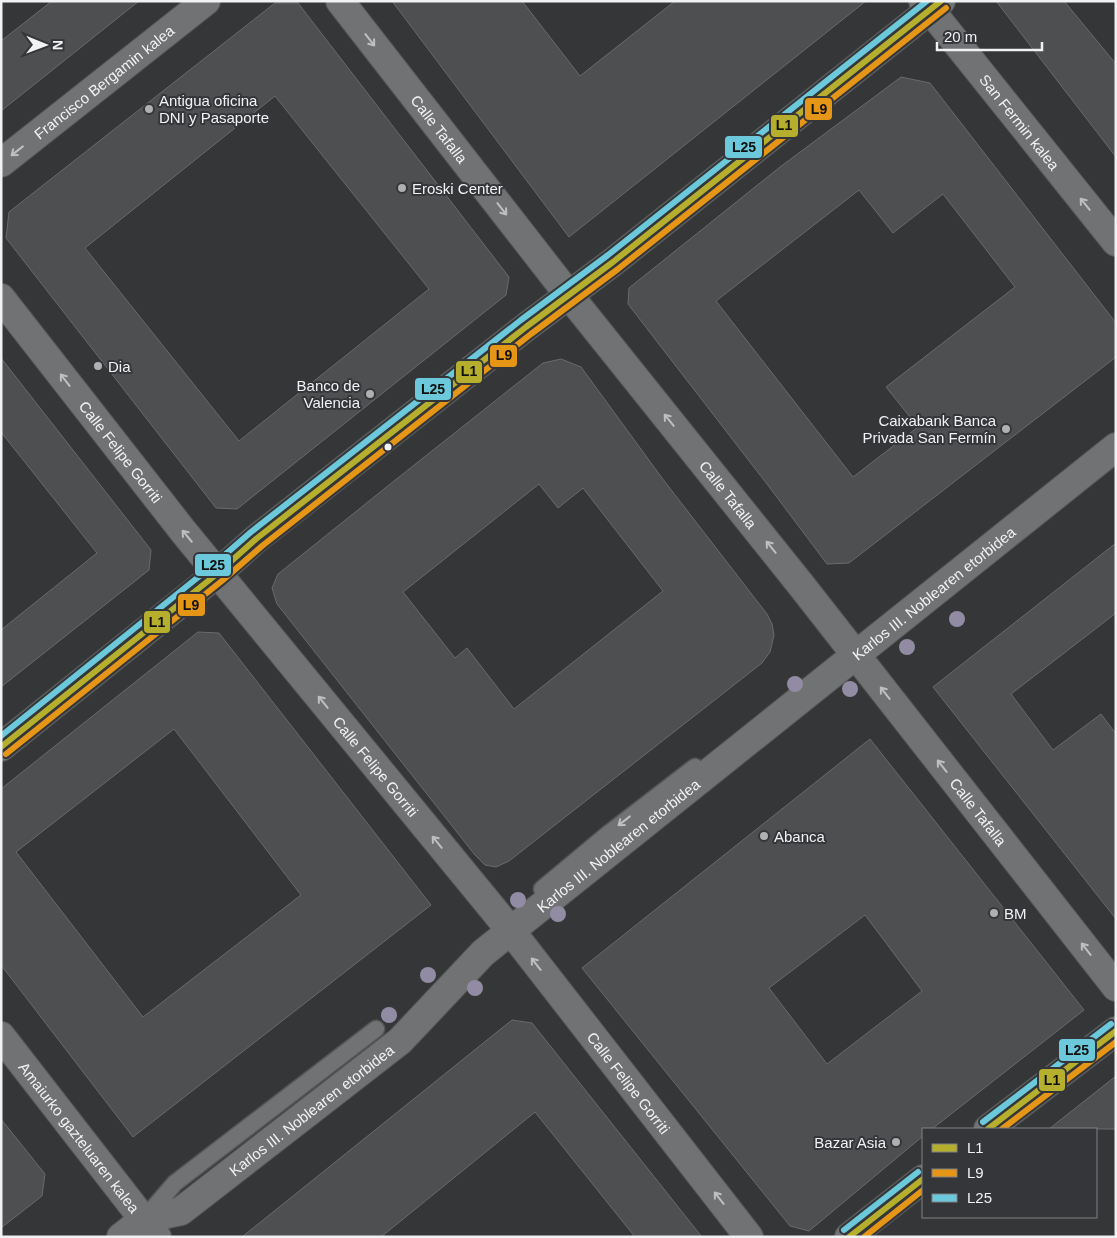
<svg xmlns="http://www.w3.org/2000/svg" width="1117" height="1238" viewBox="0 0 1117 1238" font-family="Arial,sans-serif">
  <rect width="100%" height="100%" fill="#353638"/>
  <g fill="#4e4f50" stroke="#696a6b" fill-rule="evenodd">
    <polygon points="52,1 139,1 1,111 1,41"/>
    <polygon points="392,1 522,1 580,76 675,1 866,1 569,237"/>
    <polygon points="996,1 1064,1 1116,64 1116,157"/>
    <path d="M275,3H298L509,277L506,295L237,509L216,508L6,238L9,212ZM275,96L429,289L239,441L85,248Z"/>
    <path d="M901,77L930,83L1116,323V357L849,563L827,564L770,488L628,304L629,288L780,167ZM859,190L893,233L943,194L1015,287L886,387L918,427L853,477L716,301Z"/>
    <polygon points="1,358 151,550 149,570 1,687 1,630 97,553 1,432"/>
    <path d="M561,359L581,367L662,478L767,614L772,624L774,635L770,652L762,663L509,861L496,867L485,865L475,855L277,604L272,588L278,574L394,481L543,363ZM539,484L558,508L583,488L663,591L514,709L467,648L455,658L403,592Z"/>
    <polygon points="1116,543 1116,613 1011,694 1053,750 1101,714 1116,734 1116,919 933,687"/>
    <path d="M198,632L219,633L431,905L133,1137L1,965V789ZM174,729L301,895L143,1017L16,852Z"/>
    <path d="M870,739L1084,1010L932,1129H923V1136L809,1231L790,1226L582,968ZM865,915L922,991L827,1064L769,988Z"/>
    <polygon points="512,1020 532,1023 702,1237 635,1237 535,1112 381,1237 242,1237"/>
    <polygon points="1116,1076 1116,1129 1049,1129"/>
    <polygon points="1,1119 45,1174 42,1196 1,1228"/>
  </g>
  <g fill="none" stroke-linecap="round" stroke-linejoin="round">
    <defs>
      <g id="lane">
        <polyline points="542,889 608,834 695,767"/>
        <polyline points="144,1219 175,1183 376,1029"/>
      </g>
      <g id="street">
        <path id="s1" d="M340,1L568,294L801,585L1116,987"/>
        <path id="s2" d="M923,1L1116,242"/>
        <path id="s3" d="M1,163L206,1"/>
        <path id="s4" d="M1,298L183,531L511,931L749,1237"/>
        <polyline points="1,747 218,573 256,539 526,327 613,262 941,1"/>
        <path id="s5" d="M1,1036L157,1237"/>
        <polyline points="988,1129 1116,1031"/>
        <path id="s6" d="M121,1237L144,1219L181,1211L400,1041L483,953L1116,447"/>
        <polyline points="849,1237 923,1179"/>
      </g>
    </defs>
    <use href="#lane" stroke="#545556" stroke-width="19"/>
    <use href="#street" stroke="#545556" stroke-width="30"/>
    <use href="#lane" stroke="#707273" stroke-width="16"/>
    <use href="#street" stroke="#707273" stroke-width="28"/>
    <defs>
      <g id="bus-1">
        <polyline points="1,747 218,573 256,539 526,327 613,262 941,1"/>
        <polyline points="988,1129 1116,1031"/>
        <polyline points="849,1237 923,1179"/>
      </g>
      <g id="bus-2">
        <polyline points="6,754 223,580 262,546 531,334 618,269 946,8"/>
        <polyline points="1002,1129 1116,1042"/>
        <polyline points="864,1237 923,1190"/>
      </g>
      <g id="bus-3">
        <polyline points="1,736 212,566 251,532 521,320 608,255 927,1"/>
        <polyline points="983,1122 1111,1024"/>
        <polyline points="844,1230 918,1172"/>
      </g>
    </defs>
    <use href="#bus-1" stroke="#343639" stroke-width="10"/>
    <use href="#bus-2" stroke="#343639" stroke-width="10"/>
    <use href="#bus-3" stroke="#343639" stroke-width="10"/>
    <use href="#bus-1" stroke="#b6af2d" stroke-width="6"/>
    <use href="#bus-2" stroke="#e69617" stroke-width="6"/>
    <use href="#bus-3" stroke="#6bc9db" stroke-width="6"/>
  </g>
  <g fill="#928ba4">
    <circle cx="957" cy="619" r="8"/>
    <circle cx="907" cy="647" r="8"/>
    <circle cx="795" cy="684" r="8"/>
    <circle cx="850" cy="689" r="8"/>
    <circle cx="518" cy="900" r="8"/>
    <circle cx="558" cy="914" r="8"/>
    <circle cx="428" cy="975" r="8"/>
    <circle cx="475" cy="988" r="8"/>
    <circle cx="389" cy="1015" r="8"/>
  </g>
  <defs><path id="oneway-shaft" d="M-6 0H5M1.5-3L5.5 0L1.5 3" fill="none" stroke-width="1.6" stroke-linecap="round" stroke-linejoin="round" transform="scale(1.25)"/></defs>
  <g stroke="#bdbfc0">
    <use href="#oneway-shaft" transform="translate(370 40) rotate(52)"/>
    <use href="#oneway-shaft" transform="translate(17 151) rotate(142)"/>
    <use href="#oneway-shaft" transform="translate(1085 204) rotate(-129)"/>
    <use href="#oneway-shaft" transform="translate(502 209) rotate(52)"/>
    <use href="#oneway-shaft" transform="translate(65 380) rotate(-128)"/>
    <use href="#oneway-shaft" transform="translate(669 420) rotate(-129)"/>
    <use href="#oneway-shaft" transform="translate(187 536) rotate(-130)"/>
    <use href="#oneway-shaft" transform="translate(771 547) rotate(-129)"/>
    <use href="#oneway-shaft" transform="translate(885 693) rotate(-128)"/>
    <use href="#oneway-shaft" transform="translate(323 702) rotate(-129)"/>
    <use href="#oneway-shaft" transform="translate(942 766) rotate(-128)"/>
    <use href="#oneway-shaft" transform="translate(624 821) rotate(142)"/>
    <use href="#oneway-shaft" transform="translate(437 842) rotate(-129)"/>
    <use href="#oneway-shaft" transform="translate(1086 949) rotate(-128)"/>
    <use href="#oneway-shaft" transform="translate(536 964) rotate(-128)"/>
    <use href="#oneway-shaft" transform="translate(719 1198) rotate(-128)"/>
  </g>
  <g fill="#afb0b2" stroke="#343639" stroke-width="2">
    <circle cx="149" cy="109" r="5"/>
    <circle cx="402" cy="188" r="5"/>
    <circle cx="98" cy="366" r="5"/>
    <circle cx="370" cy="394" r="5"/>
    <circle cx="1006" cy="429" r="5"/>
    <circle cx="764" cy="836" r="5"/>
    <circle cx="994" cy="913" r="5"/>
    <circle cx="896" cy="1142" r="5"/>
  </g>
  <circle fill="#f1f2f4" stroke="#343639" stroke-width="2" cx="388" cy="447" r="4.5"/>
  <g text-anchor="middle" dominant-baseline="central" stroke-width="4" stroke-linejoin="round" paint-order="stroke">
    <g font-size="15" fill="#f1f2f4" stroke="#343639">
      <text stroke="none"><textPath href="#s3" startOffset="131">Francisco Bergamin kalea</textPath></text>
      <text stroke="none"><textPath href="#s2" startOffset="155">San Fermin kalea</textPath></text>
      <text stroke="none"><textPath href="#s1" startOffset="162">Calle Tafalla</textPath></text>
      <text stroke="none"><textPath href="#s4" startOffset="195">Calle Felipe Gorriti</textPath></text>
      <text stroke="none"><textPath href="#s1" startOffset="628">Calle Tafalla</textPath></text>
      <text stroke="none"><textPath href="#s6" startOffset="1042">Karlos III. Noblearen etorbidea</textPath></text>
      <text stroke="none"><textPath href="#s4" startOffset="600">Calle Felipe Gorriti</textPath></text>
      <text stroke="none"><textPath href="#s1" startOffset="1032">Calle Tafalla</textPath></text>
      <text stroke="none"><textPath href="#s6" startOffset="638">Karlos III. Noblearen etorbidea</textPath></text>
      <text stroke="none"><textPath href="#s4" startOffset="1005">Calle Felipe Gorriti</textPath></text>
      <text stroke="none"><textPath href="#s6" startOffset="232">Karlos III. Noblearen etorbidea</textPath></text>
      <text stroke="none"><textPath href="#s5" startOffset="128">Amaiurko gazteluaren kalea</textPath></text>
    </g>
    <g font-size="15" fill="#f1f2f4" stroke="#343639" text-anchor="start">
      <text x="159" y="100">Antigua oficina<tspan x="159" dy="17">DNI y Pasaporte</tspan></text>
      <text x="412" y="188">Eroski Center</text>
      <text x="108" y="366">Dia</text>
      <text x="360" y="385" text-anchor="end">Banco de<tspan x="360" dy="17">Valencia</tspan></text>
      <text x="996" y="420" text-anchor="end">Caixabank Banca<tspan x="996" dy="17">Privada San Fermín</tspan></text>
      <text x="774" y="836">Abanca</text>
      <text x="1004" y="913">BM</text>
      <text x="886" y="1142" text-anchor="end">Bazar Asia</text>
    </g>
  </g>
  <g stroke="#343639" stroke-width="2">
    <rect x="804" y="97" width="29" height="24" rx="5" fill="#e69617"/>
    <rect x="770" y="114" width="29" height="24" rx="5" fill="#b6af2d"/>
    <rect x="724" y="135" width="39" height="24" rx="5" fill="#6bc9db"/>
    <rect x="489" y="344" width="29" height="24" rx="5" fill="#e69617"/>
    <rect x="455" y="360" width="28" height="24" rx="5" fill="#b6af2d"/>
    <rect x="414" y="377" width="38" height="24" rx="5" fill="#6bc9db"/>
    <rect x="194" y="553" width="38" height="24" rx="5" fill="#6bc9db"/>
    <rect x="177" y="593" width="29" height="24" rx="5" fill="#e69617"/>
    <rect x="143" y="610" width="28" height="24" rx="5" fill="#b6af2d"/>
    <rect x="1058" y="1038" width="38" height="24" rx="5" fill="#6bc9db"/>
    <rect x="1038" y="1068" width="28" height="24" rx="5" fill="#b6af2d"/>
  </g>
  <g font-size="14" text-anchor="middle" font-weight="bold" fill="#111">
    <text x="819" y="114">L9</text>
    <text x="784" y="130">L1</text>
    <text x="744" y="152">L25</text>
    <text x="504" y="360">L9</text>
    <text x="469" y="376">L1</text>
    <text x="433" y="394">L25</text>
    <text x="213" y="570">L25</text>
    <text x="191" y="610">L9</text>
    <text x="157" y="627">L1</text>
    <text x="1077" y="1055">L25</text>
    <text x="1052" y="1085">L1</text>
  </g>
  <rect width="1117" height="1238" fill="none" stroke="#f1f2f4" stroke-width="5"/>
  <rect x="922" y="1128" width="175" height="90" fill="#343639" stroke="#808184"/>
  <rect x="932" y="1144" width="25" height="8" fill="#b6af2d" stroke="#808184"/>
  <text x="967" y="1153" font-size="15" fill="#f1f2f4">L1</text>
  <rect x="932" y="1169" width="25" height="8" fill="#e69617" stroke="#808184"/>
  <text x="967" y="1178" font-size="15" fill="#f1f2f4">L9</text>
  <rect x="932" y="1194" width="25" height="8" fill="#6bc9db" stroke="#808184"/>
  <text x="967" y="1203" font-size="15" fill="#f1f2f4">L25</text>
  <g transform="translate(45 45) rotate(91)" stroke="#343639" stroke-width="4" paint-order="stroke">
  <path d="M0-4L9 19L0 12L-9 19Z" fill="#f1f2f4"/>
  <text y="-8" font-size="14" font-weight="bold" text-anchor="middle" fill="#f1f2f4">N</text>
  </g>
  <path d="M937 42v8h105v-8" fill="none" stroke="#f1f2f4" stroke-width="2.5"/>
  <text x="944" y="42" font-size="15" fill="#f1f2f4" stroke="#343639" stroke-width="4" paint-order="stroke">20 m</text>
</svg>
